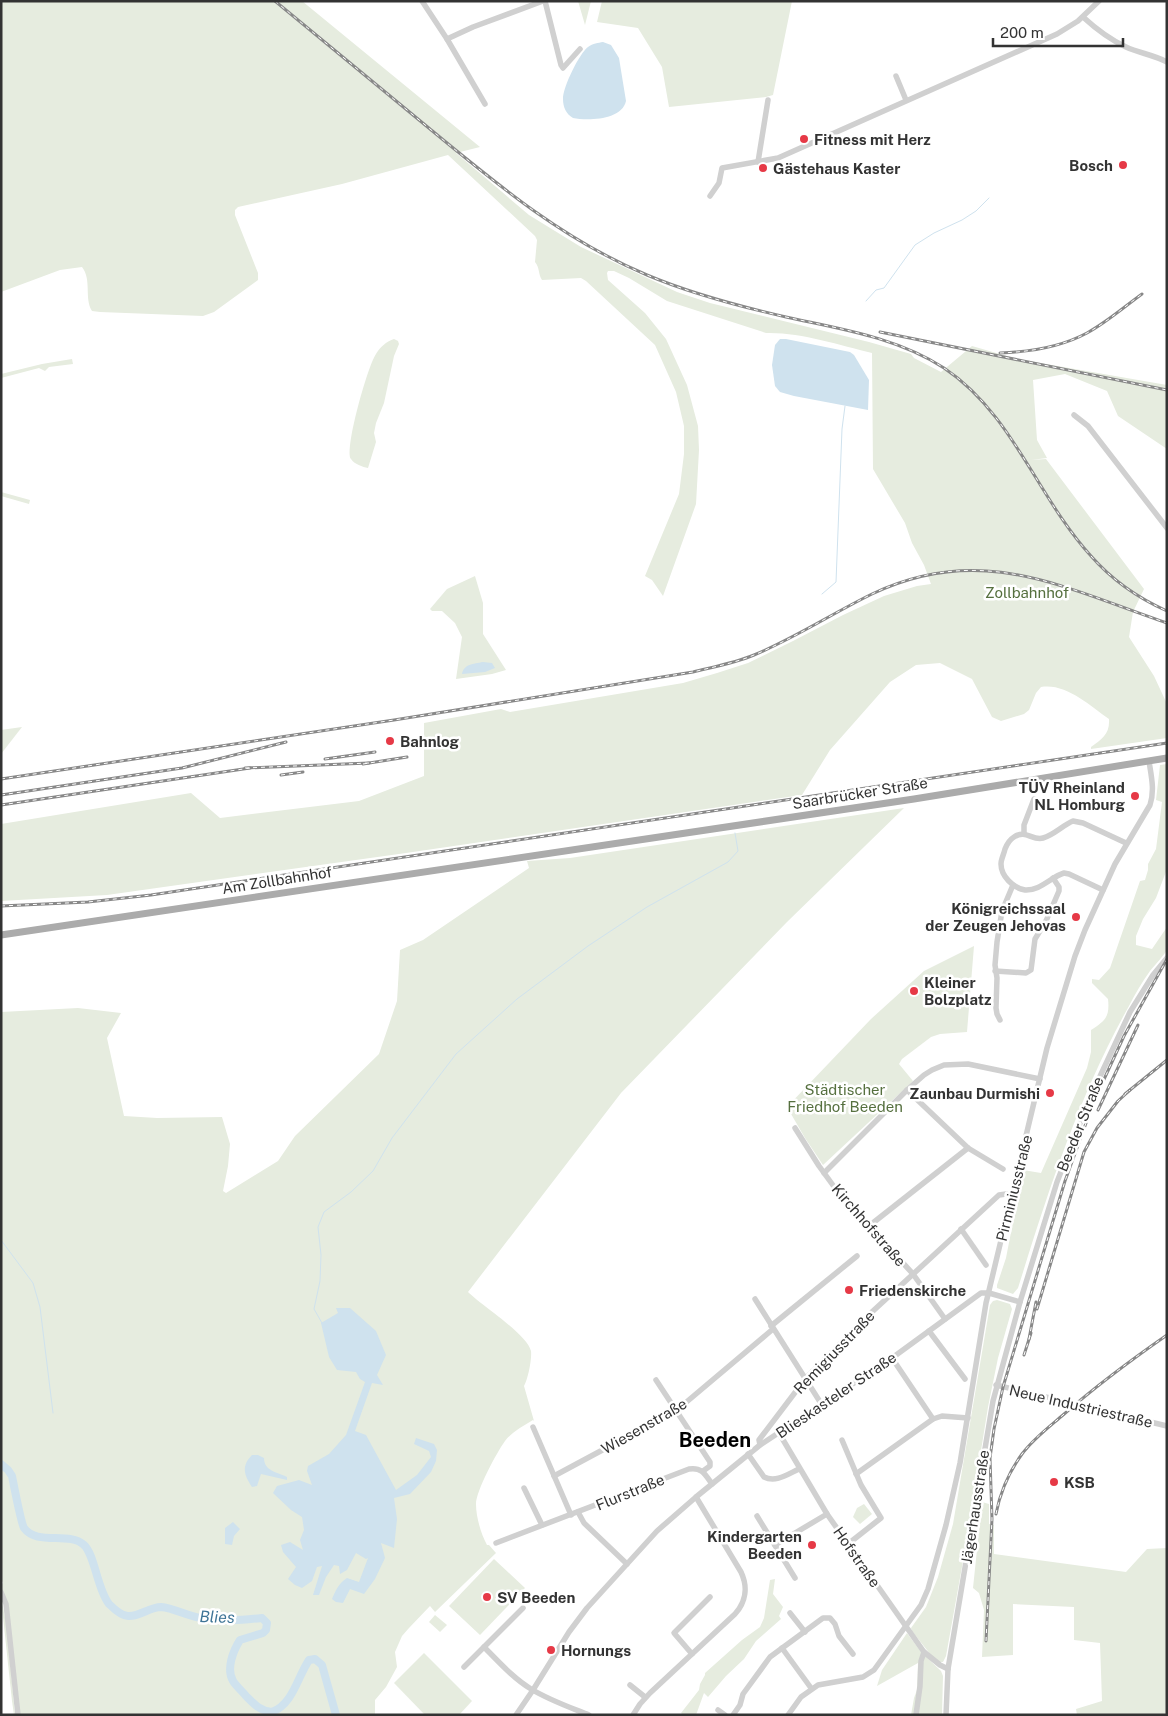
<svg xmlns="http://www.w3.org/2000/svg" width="1168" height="1716" viewBox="0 0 1168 1716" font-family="'Public Sans',sans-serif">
  <rect width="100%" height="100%" fill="#fff"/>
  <g fill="#e6ecdf">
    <path d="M1,1H302L480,147L456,153L529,215L581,247L677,292L710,303L869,342L911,354L914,358L941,372L972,346L1017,359L1167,385V449L1118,416L1107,391L1065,374L1033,380L1037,440L1047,458L1031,460L1046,459L1144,589L1133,612L1129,637L1154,676L1167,704V738L1091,749V747C1102,739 1110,734 1109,719C1089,705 1066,683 1041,687L1036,693L1029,710L1024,714L1001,721L992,717L972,679L940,663L916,665L890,682L830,750L802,795L406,853L107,895L1,901V824L191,793L220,818L359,801L424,776V723L501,709L510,712L683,683L717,673L748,663L793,641L843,615L884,596L917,586L931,584L924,565L912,543L905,523L873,469L872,353C839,345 800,332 766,333L667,301L629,278L614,271H608L607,273L608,280L645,313L666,339L687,385L698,426L699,450L696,504L663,596L652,580L645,576L679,494L684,454V426L676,392L655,345L586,281L581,278L542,280C538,274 540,268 535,262L537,240L535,236L448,155L342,184L238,207L235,210V215L258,273V280L214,312L203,316L100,312L92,311C84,298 92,280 82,267L60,270L1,292Z"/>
    <polygon points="578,1 591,1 585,25"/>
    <polygon points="602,1 792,1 773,95 766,97 669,107 662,67 638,28 597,22"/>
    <path d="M394,339L398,341L399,344L394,356L384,403L376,423L374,433L376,442L368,468C363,467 354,464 351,459C344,450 368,365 376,354C380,347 387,341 394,339Z"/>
    <polygon points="72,359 73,364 49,367 45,371 39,368 1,378 1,374 42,364"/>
    <polygon points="1,492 30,500 29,504 1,496"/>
    <polygon points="475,576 483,603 483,634 506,670 492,674 456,679 462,637 455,623 442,611 432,611 430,609 447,589"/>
    <polygon points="22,727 1,754 1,730"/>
    <path d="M1167,764V869L1156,898L1143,919L1136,936V945L1152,949L1167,927C1167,933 1168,944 1167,950C1165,954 1154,966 1150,971C1142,982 1135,994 1129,1006C1079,1095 1048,1192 1018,1288L1013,1294L997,1288V1285L1006,1258L1023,1170L1041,1173L1087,1068L1091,1052V1030C1105,1021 1110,1017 1108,999L1092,983V979L1099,980L1110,968L1140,881L1145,880L1148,870V864L1156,849L1162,802L1156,800L1160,765Z"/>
    <path d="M904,808L787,922L621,1093L468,1292C481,1305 527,1334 531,1351C532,1359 528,1379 524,1386L534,1421L533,1420C523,1426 512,1432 505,1441C497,1452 476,1491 476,1504C476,1517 481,1534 487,1545H489L496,1553L435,1612L430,1606L409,1628L402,1636L395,1652L397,1667L386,1687L375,1700V1715H19L7,1602L1,1587L3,1582L1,1581V1012L78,1008L121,1013L107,1038L124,1116L157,1118L222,1117L230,1144L228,1166L223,1191L226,1193L278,1161L295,1136L379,1054L397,1001L400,950L423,940L529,868L527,861L570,858Z"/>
    <polygon points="974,946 967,1032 940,1034 931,1037 902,1059 899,1064 913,1081 823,1165 805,1138 787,1107 871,1019 924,971"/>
    <polygon points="997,1300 1010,1304 1012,1309 998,1358 988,1407 965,1550 946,1656 943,1662 939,1662 934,1659 912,1631 911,1628 926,1607 938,1577 953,1524 990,1305 993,1301"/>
    <polygon points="982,1502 989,1504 989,1524 994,1525 994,1554 1126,1572 1147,1549 1167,1548 1167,1715 1077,1715 1076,1709 1102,1701 1100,1643 1074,1640 1074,1607 1013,1604 1013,1655 982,1657 984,1610 979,1593 973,1588"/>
    <polygon points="864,1504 872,1514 860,1524 853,1517 857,1508"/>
    <polygon points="494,1559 525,1588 480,1635 449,1606"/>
    <polygon points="775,1579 773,1594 783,1607 779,1616 781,1619 756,1641 744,1659 726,1676 708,1697 704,1693 696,1715 683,1715 681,1713 699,1690 700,1684 705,1675 705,1673 742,1640 760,1627 764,1618 770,1580"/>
    <polygon points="1,1598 7,1627 15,1715 14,1715 12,1701"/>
    <polygon points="435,1615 447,1625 440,1632 429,1622"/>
    <polygon points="907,1633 921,1652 941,1671 943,1676 942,1715 911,1715 914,1698 917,1690 918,1663 877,1686 882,1670"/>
    <polygon points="424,1653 472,1701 459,1715 425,1715 394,1683"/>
  </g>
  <g fill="#cfe2ee">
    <path d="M603,42L611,45L619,58L626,101C622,120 588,121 573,118C566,114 563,107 563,99C563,87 579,54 588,47C593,43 598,43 603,42Z"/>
    <polygon points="780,339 786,339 850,352 854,355 869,380 868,410 794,396 780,392 775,386 772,365 775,345"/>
    <path d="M483,662L492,663L495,668L485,672L462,674C464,664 473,664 483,662Z"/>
    <path d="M336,1308H350L376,1331L386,1355L377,1375L383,1385L372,1383L355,1431L366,1435L396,1490L417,1475L431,1457L429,1451L414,1444L416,1438L434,1444L437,1450L436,1461L431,1472L410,1494L394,1498L397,1519L394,1548L381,1543L385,1558L375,1579L364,1594L350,1589L343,1603L336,1602L332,1599C336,1590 338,1584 347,1578L359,1582L368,1558L366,1559L356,1553L347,1570L340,1574L339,1566L334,1565L326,1577L319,1595H313L322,1566L317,1567L312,1581L302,1588L295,1585L288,1579L296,1567L283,1552L281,1545L290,1542L303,1550L300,1540L304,1530L302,1517L291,1510L273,1493L277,1486L299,1480L312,1485L307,1471L308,1466L329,1454L346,1435L365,1382L360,1379L356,1372L337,1370L329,1357L321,1323L338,1313Z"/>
    <path d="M252,1455H258L264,1458C264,1471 277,1472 287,1477V1480L261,1474L257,1486L252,1487C244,1475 241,1466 252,1455Z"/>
    <polygon points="233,1522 240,1529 234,1536 232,1545 225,1544 225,1528"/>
  </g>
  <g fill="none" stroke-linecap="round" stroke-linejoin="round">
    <g stroke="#cfe2ee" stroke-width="1">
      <polyline points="866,301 876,290 884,288 915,245 934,233 962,220 976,211 989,198"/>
      <polyline points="822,594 836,582 842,429 845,406"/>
      <polyline points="1,1240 33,1283 40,1307 53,1413"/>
      <polyline points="322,1323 314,1309 320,1281 321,1255 318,1227 324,1212 351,1192 373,1171 392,1138 456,1054 517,999 588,946 647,907 728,862 738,851 735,833"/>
    </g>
    <path stroke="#cfe2ee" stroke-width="8" d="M1,1464L8,1470L12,1476C14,1486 21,1523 24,1528C37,1546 69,1531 84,1545C95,1555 97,1589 109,1604C113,1608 122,1616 128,1616C139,1617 150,1607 161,1607C174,1608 187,1616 201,1618C221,1622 242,1620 262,1618L267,1623L266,1630L263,1633L240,1640C233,1651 226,1669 233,1681C236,1686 242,1691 246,1696C254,1704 260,1711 272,1712C293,1704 297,1678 309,1660L315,1659L322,1665L336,1715"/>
    <g stroke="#d0d0d0" stroke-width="5.5">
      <polyline points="422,1 447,39 485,104"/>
      <polyline points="545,1 561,65 563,68 580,49"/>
      <path d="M1083,17C1095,28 1111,40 1126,47C1139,53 1154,55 1167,62"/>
      <polyline points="447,39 473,27 543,1"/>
      <polyline points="896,76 906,100"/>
      <polyline points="758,162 768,100"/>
      <polyline points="710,196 719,183 722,168 778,158 1057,34 1078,21 1099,1"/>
      <polyline points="1074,415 1088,426 1167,528"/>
      <polyline points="1024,833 1024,825 1034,799"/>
      <path d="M1103,890L1069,874L1064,873C1051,877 1040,891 1025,890C1013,888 1001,876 1001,864C1001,859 1004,854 1005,849C1007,844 1009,840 1014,837C1026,829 1032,841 1043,838C1054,835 1063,825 1073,821L1083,823L1126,843"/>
      <polyline points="995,971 1026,973 1031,970 1035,939 1046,921 1059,891 1059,887 1053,878"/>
      <polyline points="1000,1020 997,1014 996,1008 997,978 995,965 997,942 1002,911 1013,885"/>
      <polyline points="907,1090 968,1148 1003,1169"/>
      <polyline points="795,1128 819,1166 835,1188 913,1274 945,1319"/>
      <polyline points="824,1173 907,1090 924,1075 932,1070 944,1065 968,1064 1040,1079"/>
      <polyline points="869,1226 968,1148"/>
      <polyline points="961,1229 986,1265"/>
      <polyline points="755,1299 822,1405"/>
      <polyline points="771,1326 857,1256"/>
      <polyline points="929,1331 965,1379"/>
      <polyline points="892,1358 933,1419"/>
      <polyline points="656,1380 710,1462 710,1466 703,1471"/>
      <polyline points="996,1385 1167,1426"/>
      <polyline points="533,1427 571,1515"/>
      <polyline points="779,1433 827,1514 924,1652 940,1665 948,1669"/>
      <polyline points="842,1440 861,1485 881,1518 848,1544"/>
      <polyline points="760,1445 759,1440 762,1436 806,1378 873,1311 999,1195 1006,1194 1013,1195"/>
      <path d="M748,1454L764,1477C776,1483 788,1474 799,1469"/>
      <polyline points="856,1474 933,1419 942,1416 968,1418"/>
      <polyline points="554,1476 677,1410 773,1329"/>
      <polyline points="524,1488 542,1525"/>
      <polyline points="578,1512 584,1523 627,1564"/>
      <polyline points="757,1516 795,1578"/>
      <path d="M496,1543L689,1469C702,1467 705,1474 712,1484"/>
      <polyline points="775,1545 827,1514"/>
      <polyline points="1,1592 6,1604 8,1622 18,1715"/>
      <polyline points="790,1613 805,1632"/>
      <path d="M484,1647C499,1662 513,1678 531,1689C549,1700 569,1707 589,1715"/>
      <polyline points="782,1648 811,1688"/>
      <polyline points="692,1654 674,1633 710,1597"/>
      <polyline points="464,1667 523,1608"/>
      <polyline points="630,1685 645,1697"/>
      <polyline points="718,1710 725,1715"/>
      <polyline points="516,1715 533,1690 569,1632 587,1608 657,1531 696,1497 760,1445 892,1358 981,1293 989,1293 1020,1302"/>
      <path d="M633,1715L640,1704L650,1693L735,1614C746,1602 748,1587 741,1572L696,1497"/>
      <polyline points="733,1715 740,1705 743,1694 770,1657 823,1618 830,1618 835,1624 839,1636 853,1654"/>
      <path d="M788,1715L801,1697L818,1685L863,1677L874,1670L921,1605L928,1589L946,1525L960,1463L986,1303L1047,1048L1075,956L1085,930L1115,864L1150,805C1155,790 1151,775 1149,761"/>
      <polyline points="916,1715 920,1686 921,1661 924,1652"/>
      <polyline points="946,1715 948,1669 993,1401 1020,1302 1057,1182 1089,1100 1130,1012 1153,975 1167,958"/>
    </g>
    <polyline stroke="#ababab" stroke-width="7" points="1,935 914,799 1167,758"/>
    <defs>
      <g id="rail">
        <path d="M275,1C327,44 378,86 430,129C499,186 564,240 647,275C692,294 738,306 786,317C840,329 896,337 944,368C1013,414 1037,497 1091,556C1112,580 1138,598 1167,611"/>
        <polyline points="880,332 1167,390"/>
        <path d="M1000,353C1029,352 1061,347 1087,333C1107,322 1124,307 1142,294"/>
        <polyline points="325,759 375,752"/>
        <polyline points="363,764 407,757"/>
        <polyline points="245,768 369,763"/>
        <polyline points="281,775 303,772"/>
        <path d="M1,779L394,720L693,672C713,667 735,663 754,655C795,638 833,613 872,594C981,542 1062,587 1167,623"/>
        <polyline points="1,795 182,768 286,742"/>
        <polyline points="1,805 250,768"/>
        <polyline points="1,906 88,902 151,895 1167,743"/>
        <polyline points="1125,1094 1167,1060"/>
        <polyline points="1098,1110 1138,1025"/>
        <polyline points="1037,1309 1084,1152 1097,1128 1118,1101 1130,1090"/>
        <polyline points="1029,1339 1036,1302"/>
        <polyline points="1024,1355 1031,1333"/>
        <path d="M996,1514C1000,1493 1009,1472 1022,1454C1033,1439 1049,1427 1063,1415C1096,1386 1131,1360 1167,1335"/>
        <polyline points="986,1641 992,1519 990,1458 994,1429 1003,1387 1065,1181 1094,1101 1124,1036 1167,959"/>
      </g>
    </defs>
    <use href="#rail" stroke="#888" stroke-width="3"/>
    <use href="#rail" stroke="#fff" stroke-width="1" stroke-dasharray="4" stroke-linecap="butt"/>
  </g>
  <g fill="#e63946" stroke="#fff" stroke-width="2">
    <circle cx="804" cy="139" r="5"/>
    <circle cx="1123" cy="165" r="5"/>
    <circle cx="763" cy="168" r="5"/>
    <circle cx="390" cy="741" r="5"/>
    <circle cx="1135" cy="796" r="5"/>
    <circle cx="1076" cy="917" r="5"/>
    <circle cx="914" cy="991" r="5"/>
    <circle cx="1050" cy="1093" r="5"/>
    <circle cx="849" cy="1290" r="5"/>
    <circle cx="1054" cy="1482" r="5"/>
    <circle cx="812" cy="1545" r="5"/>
    <circle cx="487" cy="1597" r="5"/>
    <circle cx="551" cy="1650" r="5"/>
  </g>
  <g text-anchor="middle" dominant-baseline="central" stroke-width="5" stroke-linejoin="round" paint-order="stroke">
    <g font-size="15" font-weight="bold" fill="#333" stroke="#fff" text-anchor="start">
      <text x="814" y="139">Fitness mit Herz</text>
      <text x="1113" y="165" text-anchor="end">Bosch</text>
      <text x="773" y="168">Gästehaus Kaster</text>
      <text x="400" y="741">Bahnlog</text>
      <text x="1125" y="787" text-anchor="end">TÜV Rheinland<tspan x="1125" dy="17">NL Homburg</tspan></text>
      <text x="1066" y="908" text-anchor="end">Königreichssaal<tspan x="1066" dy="17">der Zeugen Jehovas</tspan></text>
      <text x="924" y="982">Kleiner<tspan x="924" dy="17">Bolzplatz</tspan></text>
      <text x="1040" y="1093" text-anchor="end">Zaunbau Durmishi</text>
      <text x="859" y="1290">Friedenskirche</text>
      <text x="1064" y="1482">KSB</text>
      <text x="802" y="1536" text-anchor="end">Kindergarten<tspan x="802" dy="17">Beeden</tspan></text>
      <text x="497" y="1597">SV Beeden</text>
      <text x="561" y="1650">Hornungs</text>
    </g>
    <g font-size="15" fill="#56703f" stroke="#fff">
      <text x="1027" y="592">Zollbahnhof</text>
      <text x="845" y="1089">Städtischer<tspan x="845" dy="17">Friedhof Beeden</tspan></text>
    </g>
    <g font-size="15" fill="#333" stroke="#fff">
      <text transform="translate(860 793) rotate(-9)">Saarbrücker Straße</text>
      <text transform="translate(277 880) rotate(-9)">Am Zollbahnhof</text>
      <text transform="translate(1080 1124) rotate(-68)">Beeder Straße</text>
      <text transform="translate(1014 1188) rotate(-76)">Pirminiusstraße</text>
      <text transform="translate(869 1225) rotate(49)">Kirchhofstraße</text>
      <text transform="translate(834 1352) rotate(-46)">Remigiusstraße</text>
      <text transform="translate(836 1395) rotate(-34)">Blieskasteler Straße</text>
      <text transform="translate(1081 1406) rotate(13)">Neue Industriestraße</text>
      <text transform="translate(644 1426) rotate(-30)">Wiesenstraße</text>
      <text transform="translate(630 1492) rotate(-22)">Flurstraße</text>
      <text transform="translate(975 1507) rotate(-81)">Jägerhausstraße</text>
      <text transform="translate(857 1557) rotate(55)">Hofstraße</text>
    </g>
    <g font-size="16" font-style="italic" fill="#3f7597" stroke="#fff">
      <text transform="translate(217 1617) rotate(2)">Blies</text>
    </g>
    <g font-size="20" font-weight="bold" fill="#000" stroke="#fff">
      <text x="715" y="1440">Beeden</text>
    </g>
  </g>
  <rect width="1168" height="1716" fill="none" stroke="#333333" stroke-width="5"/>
  <path d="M993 38v8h130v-8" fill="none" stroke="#333333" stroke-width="2.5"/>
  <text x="1000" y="38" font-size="15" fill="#333333" stroke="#ffffff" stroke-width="4" paint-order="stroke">200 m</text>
</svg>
